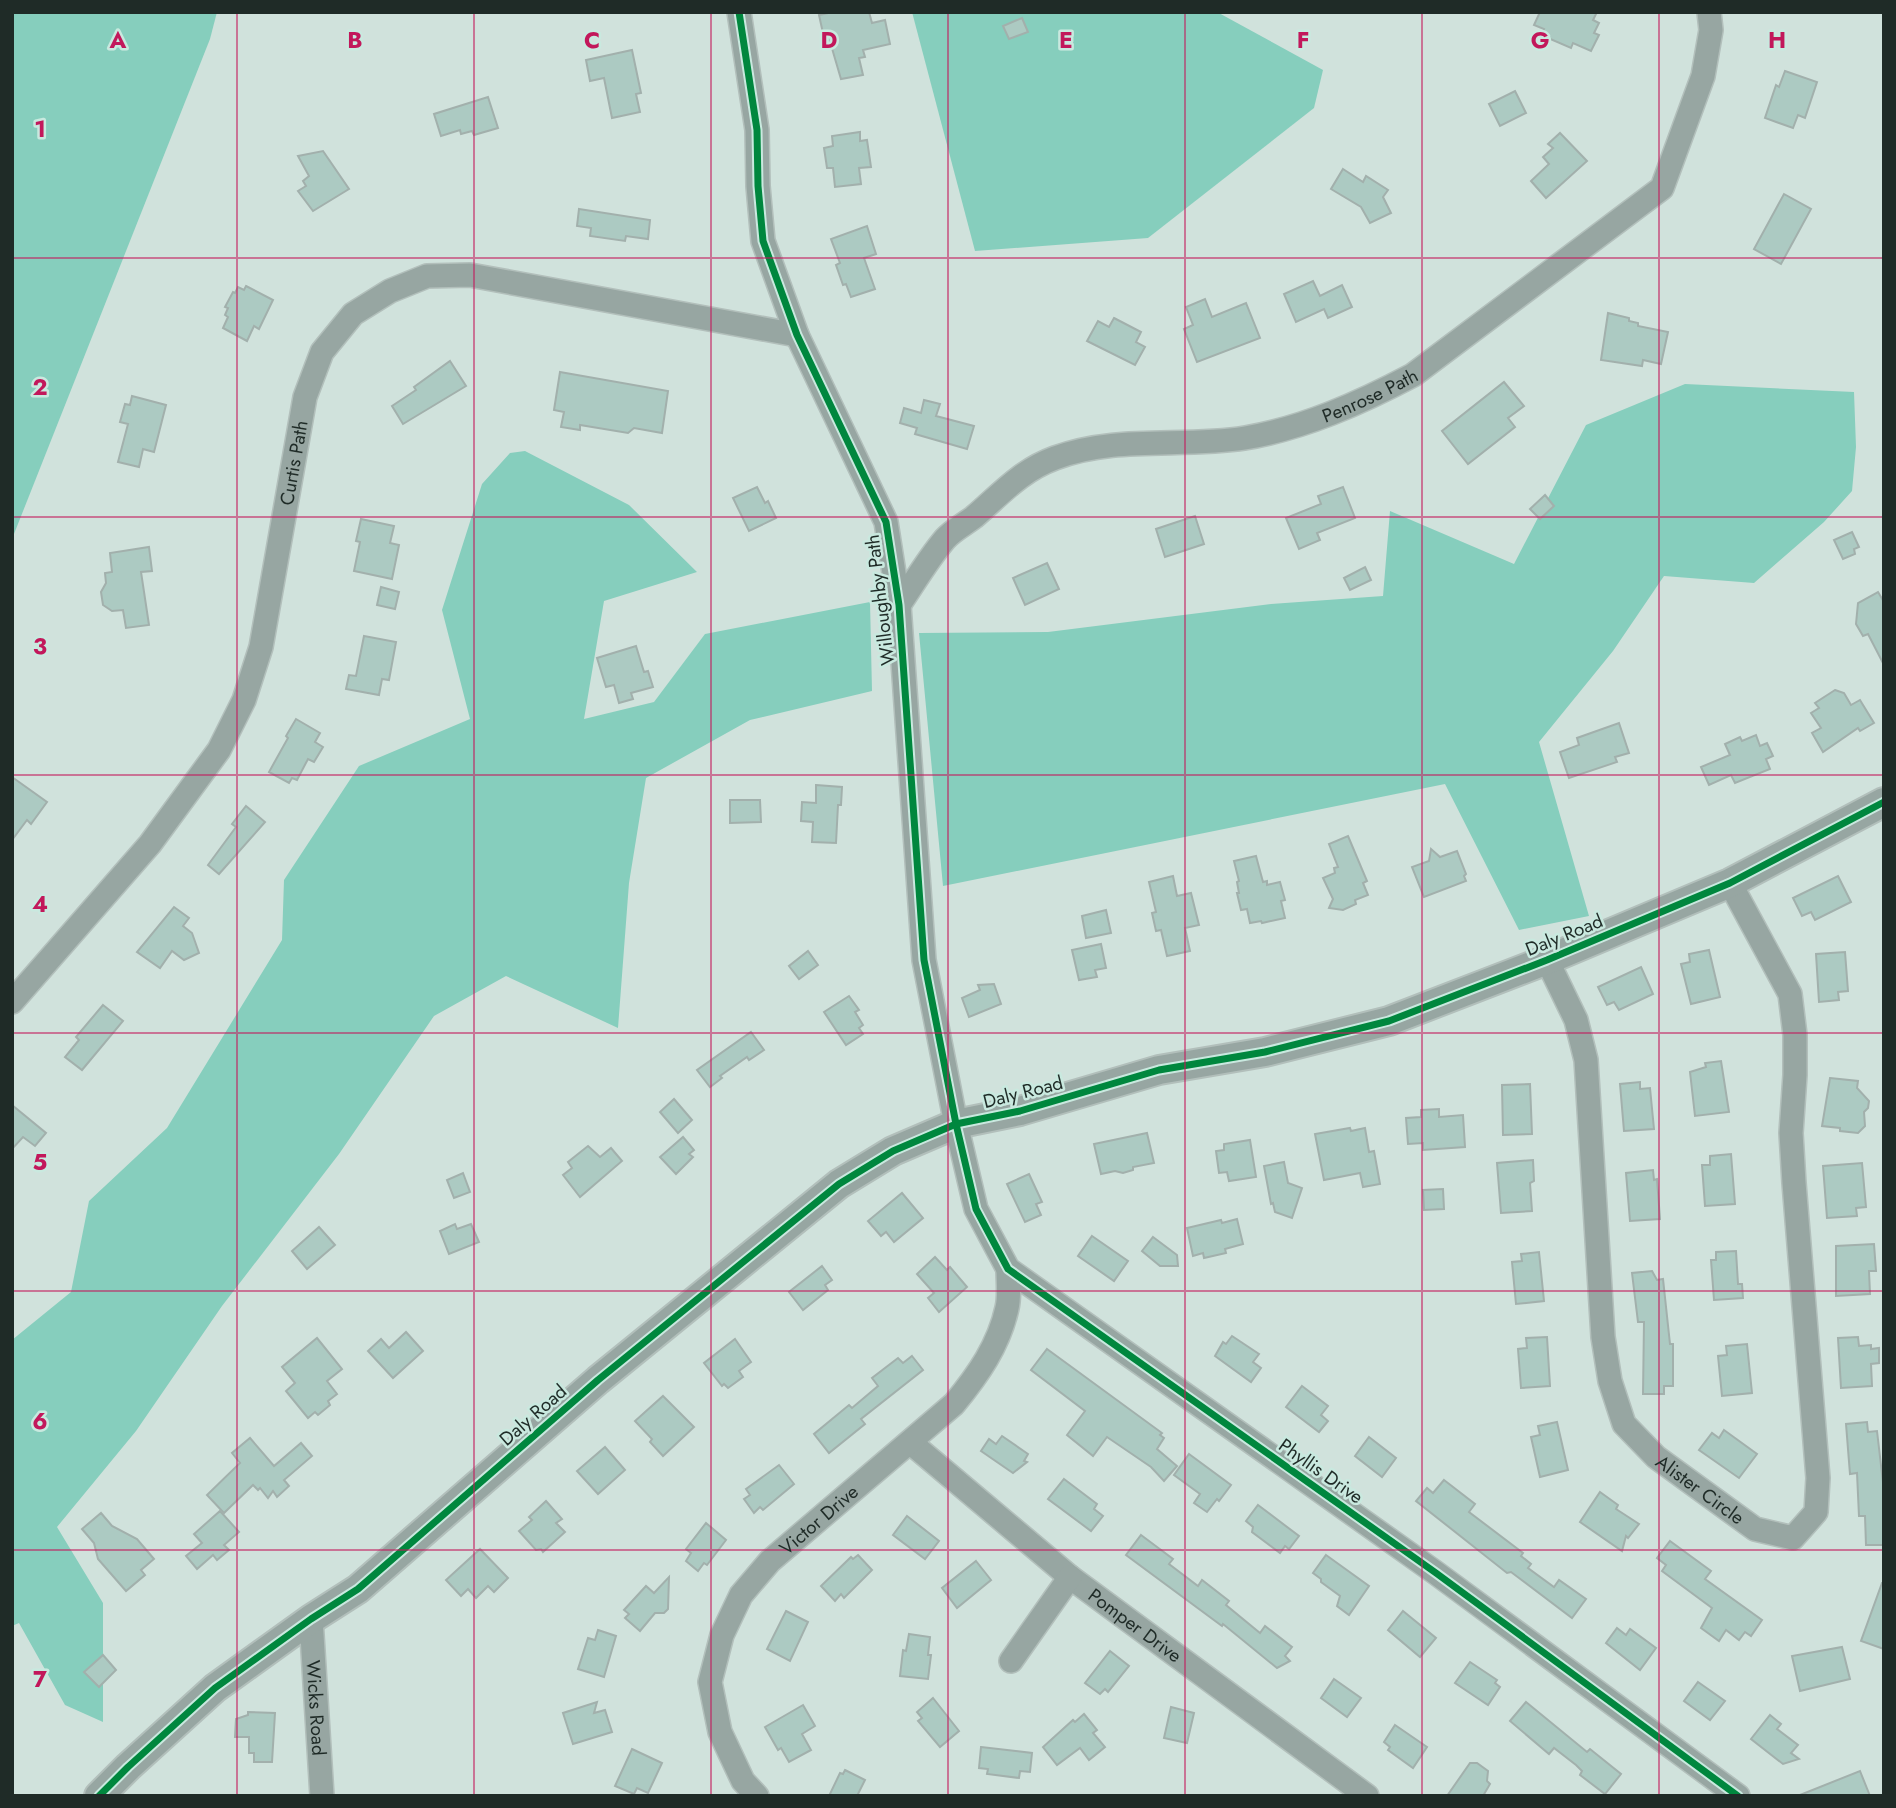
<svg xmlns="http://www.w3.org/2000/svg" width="1896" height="1808" viewBox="0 0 1896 1808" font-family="Jost,sans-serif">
  <rect width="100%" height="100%" fill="#d0e2dc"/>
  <g fill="#86cebd">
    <polygon points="12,12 217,12 210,39 12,539"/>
    <polygon points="912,12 1217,12 1323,70 1314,108 1148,238 975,251"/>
    <polygon points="1685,384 1854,392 1856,447 1852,491 1824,522 1754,583 1664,576 1613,651 1539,742 1589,916 1519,930 1445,784 943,886 919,633 1048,632 1271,604 1383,596 1390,511 1514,564 1586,425"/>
    <polygon points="525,451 629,505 697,572 604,601 584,719 654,702 705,634 870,602 872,691 750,720 646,778 629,883 618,1028 506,976 434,1016 339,1154 222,1306 136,1431 57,1527 103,1603 103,1722 65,1705 19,1623 12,1626 12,1340 71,1292 89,1201 167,1128 282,940 284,880 359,766 470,719 442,610 482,484 510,453"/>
  </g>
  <g fill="#accac2" stroke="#a2b0ac" stroke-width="2">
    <polygon points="833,12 869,12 872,23 885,20 890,44 863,50 865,57 859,58 863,75 841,79 831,45 826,47 819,15"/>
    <polygon points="1540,12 1597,12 1593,20 1599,23 1594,33 1599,35 1591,51 1573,43 1571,48 1541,35 1544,29 1534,25"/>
    <polygon points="1022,18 1028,32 1009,39 1003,26"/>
    <polygon points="632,50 641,93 636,94 640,112 612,118 604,78 590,81 586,60"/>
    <polygon points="1785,71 1817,82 1805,118 1798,115 1793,128 1765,118 1776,85 1779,87"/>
    <polygon points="1515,91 1526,113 1500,126 1489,104"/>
    <polygon points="488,97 498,128 474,135 472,131 461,134 460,130 441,136 434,114"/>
    <polygon points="860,132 860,141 867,140 871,167 859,168 861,184 835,187 833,168 827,168 824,148 833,146 832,136"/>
    <polygon points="1560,133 1587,161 1546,198 1531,181 1549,164 1543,157 1553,148 1548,144"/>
    <polygon points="323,151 349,189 313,211 298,191 306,186 303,181 309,176 298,156"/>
    <polygon points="1343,169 1363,182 1366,176 1388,190 1383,197 1391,213 1370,223 1361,207 1331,189"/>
    <polygon points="1784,194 1811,209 1781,264 1754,249"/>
    <polygon points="579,209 650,220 648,239 626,236 625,241 590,236 591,228 577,226"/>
    <polygon points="867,226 876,254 864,258 875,289 851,297 846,284 843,285 836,265 840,263 831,239"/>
    <polygon points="1313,281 1320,296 1342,285 1352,307 1328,318 1324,309 1296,322 1284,294"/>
    <polygon points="246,286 273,300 259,329 254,326 247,341 223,328 228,317 225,315 228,308 225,307 233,292 235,293 238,287 244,290"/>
    <polygon points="1205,299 1212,317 1246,303 1260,338 1197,362 1184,329 1193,325 1186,307"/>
    <polygon points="1608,313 1629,318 1629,321 1638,323 1638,326 1668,332 1661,364 1643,360 1642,366 1601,360"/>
    <polygon points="1114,318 1141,332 1136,342 1145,347 1135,365 1087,341 1098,321 1109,327"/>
    <polygon points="450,361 466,386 403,424 392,406 416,390 414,387"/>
    <polygon points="560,372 668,391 662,433 634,428 628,433 580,425 580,430 561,427 564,412 554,410"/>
    <polygon points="1504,382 1524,406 1508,418 1515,427 1468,464 1442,431"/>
    <polygon points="132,396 166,405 154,452 143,449 139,467 118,462 128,424 120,422 125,404 130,405"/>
    <polygon points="924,400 940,404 936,416 974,426 967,449 915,434 917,428 900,423 904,408 921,413"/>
    <polygon points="757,487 765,503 768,501 776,518 749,531 733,498"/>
    <polygon points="1343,487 1355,518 1317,533 1320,540 1299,549 1286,518 1321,504 1318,496"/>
    <polygon points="1545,495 1554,506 1540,519 1530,509"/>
    <polygon points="1195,516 1204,544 1165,557 1156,529"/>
    <polygon points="361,519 394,526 390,543 399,545 392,579 354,571 360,542 356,541"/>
    <polygon points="1852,532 1859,547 1854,549 1855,554 1843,559 1834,540"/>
    <polygon points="149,547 152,571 141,572 149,625 126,628 123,610 112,611 103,605 101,592 106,583 105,573 112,572 110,553"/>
    <polygon points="1047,563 1059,589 1025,605 1013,578"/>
    <polygon points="1365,567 1371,580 1350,590 1344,578"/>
    <polygon points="381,587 399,592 395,609 377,605"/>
    <polygon points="1878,592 1884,602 1884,665 1868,634 1863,636 1856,624 1858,603"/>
    <polygon points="364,636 396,642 389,680 382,679 379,695 346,689 349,675 356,676"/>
    <polygon points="636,646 644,672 648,671 653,687 631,693 633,699 619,703 614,685 606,687 597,658"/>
    <polygon points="1835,690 1844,693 1851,705 1860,700 1874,723 1860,731 1858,728 1823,752 1812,733 1821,728 1811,713 1819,708 1815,703"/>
    <polygon points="296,719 320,733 315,742 323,747 314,762 308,759 297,780 292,778 289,783 269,772 288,738 286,736"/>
    <polygon points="1619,723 1629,753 1615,757 1617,762 1569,778 1560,752 1579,745 1577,738"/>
    <polygon points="1756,735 1760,746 1767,743 1773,756 1766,759 1770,769 1735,783 1731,775 1709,785 1701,767 1730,755 1725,744 1740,737 1742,741"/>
    <polygon points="12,777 47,802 31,824 27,820 12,840"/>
    <polygon points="816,785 842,787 841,805 838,805 836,843 812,842 813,822 801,821 802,802 816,803"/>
    <polygon points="730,800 760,800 761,822 730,823"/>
    <polygon points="246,806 265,822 219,874 208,865 236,827 232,824"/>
    <polygon points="1348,836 1367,881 1363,883 1368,895 1355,900 1356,904 1343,910 1329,908 1333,899 1323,878 1335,873 1334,868 1338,867 1329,844"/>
    <polygon points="1431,849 1440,857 1457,851 1466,874 1464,876 1466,881 1424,897 1412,867 1429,861"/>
    <polygon points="1256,856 1263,882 1267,881 1267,885 1280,882 1285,900 1281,901 1285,918 1262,923 1261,921 1250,923 1247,909 1241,910 1237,893 1239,893 1237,882 1239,881 1234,861"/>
    <polygon points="1173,876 1177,896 1191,893 1199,925 1185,928 1190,951 1167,956 1161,930 1156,931 1152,913 1156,912 1149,882"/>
    <polygon points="1838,876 1851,902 1815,920 1811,912 1802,916 1793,898"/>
    <polygon points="174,907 189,918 183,926 192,933 199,953 184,960 172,951 160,968 137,952"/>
    <polygon points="1106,910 1111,933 1086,938 1082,916"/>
    <polygon points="1101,944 1106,968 1095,970 1097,977 1079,980 1072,950"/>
    <polygon points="1709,950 1720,997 1691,1004 1681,964 1690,962 1689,954"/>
    <polygon points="808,951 818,965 799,979 789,966"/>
    <polygon points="1845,952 1848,991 1838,992 1839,1000 1819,1002 1816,954"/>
    <polygon points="1641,967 1653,994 1619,1010 1614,1002 1607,1005 1598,987"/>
    <polygon points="994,984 1001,1004 969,1017 962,998 980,990 978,985"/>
    <polygon points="849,996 859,1010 855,1012 863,1025 859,1028 863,1034 846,1045 824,1012"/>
    <polygon points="103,1005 123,1021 82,1070 65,1057 79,1040 76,1037"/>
    <polygon points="751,1032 764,1050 749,1060 747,1057 720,1076 722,1078 710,1087 697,1070"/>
    <polygon points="1721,1061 1729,1112 1695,1116 1690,1072 1706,1067 1705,1063"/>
    <polygon points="1830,1078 1858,1081 1857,1088 1869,1101 1868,1108 1864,1112 1865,1126 1858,1133 1840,1131 1840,1128 1822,1126"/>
    <polygon points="1640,1082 1640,1089 1650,1088 1654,1129 1624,1131 1620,1084"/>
    <polygon points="1530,1084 1532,1134 1503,1135 1502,1085"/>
    <polygon points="674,1099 692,1120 678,1133 660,1112"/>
    <polygon points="12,1105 46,1133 35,1146 23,1137 12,1149"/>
    <polygon points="1439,1109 1439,1117 1463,1115 1465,1147 1423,1150 1423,1143 1408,1144 1406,1118 1421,1117 1421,1110"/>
    <polygon points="1350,1128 1351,1131 1365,1128 1369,1152 1374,1151 1380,1184 1363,1187 1360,1173 1324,1180 1315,1134"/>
    <polygon points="1147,1133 1154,1163 1133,1167 1133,1170 1123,1173 1115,1171 1101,1174 1094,1144"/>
    <polygon points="683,1137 694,1150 689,1154 693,1157 676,1174 660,1157"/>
    <polygon points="1250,1140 1256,1177 1229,1181 1227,1172 1219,1173 1216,1151 1224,1150 1224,1144"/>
    <polygon points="588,1146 600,1157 611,1148 622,1161 580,1197 563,1175 572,1168 568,1162"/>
    <polygon points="1731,1154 1735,1204 1705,1206 1702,1165 1710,1165 1710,1156"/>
    <polygon points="1533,1160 1534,1181 1530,1183 1532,1211 1501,1213 1497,1163"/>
    <polygon points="1284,1162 1288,1183 1302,1188 1292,1218 1275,1212 1273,1203 1271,1204 1264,1166"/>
    <polygon points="1862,1163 1866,1207 1856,1208 1857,1216 1827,1218 1823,1166"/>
    <polygon points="1653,1170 1654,1180 1657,1179 1660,1219 1630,1221 1626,1173"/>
    <polygon points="463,1173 470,1192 454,1198 447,1180"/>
    <polygon points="1029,1174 1042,1202 1036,1204 1041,1215 1025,1222 1007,1184"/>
    <polygon points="1443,1189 1444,1209 1424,1210 1423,1190"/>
    <polygon points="902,1193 923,1218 894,1242 886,1232 881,1236 868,1221"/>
    <polygon points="1237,1219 1243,1244 1225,1249 1226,1253 1204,1258 1203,1253 1193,1256 1187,1228 1221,1220 1222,1223"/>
    <polygon points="455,1224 457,1229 471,1224 479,1242 449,1254 440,1231"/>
    <polygon points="319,1227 335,1245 307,1269 292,1251"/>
    <polygon points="1092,1236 1128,1261 1114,1281 1078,1256"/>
    <polygon points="1153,1237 1177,1255 1178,1266 1160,1266 1142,1251"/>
    <polygon points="1874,1244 1876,1271 1869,1271 1870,1294 1836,1296 1836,1246"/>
    <polygon points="1736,1251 1738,1284 1742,1284 1743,1298 1714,1300 1711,1260 1716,1260 1716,1252"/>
    <polygon points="1539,1252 1544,1301 1516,1304 1512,1262 1522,1261 1521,1254"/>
    <polygon points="935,1257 947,1270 950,1267 967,1287 939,1312 928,1298 934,1293 917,1274"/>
    <polygon points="822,1266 832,1280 825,1285 828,1290 803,1310 789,1292"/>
    <polygon points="1652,1271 1657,1280 1663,1279 1670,1344 1673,1344 1673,1386 1664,1386 1664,1394 1643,1394 1644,1322 1638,1322 1632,1273"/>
    <polygon points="406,1332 423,1351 393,1378 368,1351 381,1339 389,1348"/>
    <polygon points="1232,1336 1259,1354 1253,1362 1261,1368 1251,1382 1215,1356 1223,1342 1226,1344"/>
    <polygon points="1547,1337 1550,1386 1521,1388 1518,1349 1527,1348 1526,1338"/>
    <polygon points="1858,1337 1859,1346 1871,1345 1871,1349 1879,1348 1879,1363 1871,1364 1872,1386 1841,1388 1838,1338"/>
    <polygon points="317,1338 342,1369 327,1381 337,1394 328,1401 330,1405 318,1415 315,1412 308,1418 286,1391 295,1383 282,1367"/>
    <polygon points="735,1339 751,1362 739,1371 743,1377 728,1388 724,1384 722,1386 704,1363"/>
    <polygon points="1747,1344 1752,1393 1722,1396 1718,1356 1727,1355 1726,1346"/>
    <polygon points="1047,1349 1162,1433 1160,1435 1164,1438 1157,1449 1177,1466 1164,1481 1151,1467 1107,1437 1093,1456 1067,1435 1085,1411 1031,1370"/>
    <polygon points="912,1356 923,1370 861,1419 865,1424 829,1453 814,1434 849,1405 852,1408 878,1386 872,1378 898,1358 903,1363"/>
    <polygon points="1302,1386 1328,1406 1321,1415 1328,1421 1319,1432 1286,1407"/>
    <polygon points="663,1396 694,1427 663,1456 650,1442 652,1439 635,1421"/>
    <polygon points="1557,1422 1568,1470 1540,1477 1531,1437 1540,1435 1538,1426"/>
    <polygon points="1867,1422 1868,1432 1877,1431 1884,1491 1884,1545 1866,1545 1865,1516 1859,1516 1857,1473 1850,1474 1846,1424"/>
    <polygon points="1724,1430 1757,1454 1739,1478 1699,1450 1712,1433 1719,1438"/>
    <polygon points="1002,1436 1028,1454 1024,1461 1027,1462 1013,1473 981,1451 989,1439 996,1444"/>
    <polygon points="1369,1437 1396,1458 1382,1477 1355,1456"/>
    <polygon points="250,1438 274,1466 301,1443 312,1456 284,1480 289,1486 277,1497 273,1491 268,1498 260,1488 258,1490 253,1485 224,1513 207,1495 240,1463 232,1453"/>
    <polygon points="605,1447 625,1470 598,1494 577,1471"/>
    <polygon points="1189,1454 1231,1485 1219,1501 1217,1499 1207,1512 1194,1503 1200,1494 1174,1475"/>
    <polygon points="779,1465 794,1484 763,1510 760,1507 754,1513 744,1499 750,1495 746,1489"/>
    <polygon points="1064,1479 1097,1504 1094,1509 1103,1516 1091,1531 1048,1499"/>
    <polygon points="1444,1480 1475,1504 1469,1512 1523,1553 1521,1556 1531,1564 1528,1568 1554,1587 1559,1580 1586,1599 1572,1618 1511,1572 1507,1573 1416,1501 1427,1488 1433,1493"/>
    <polygon points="1600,1492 1618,1505 1616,1509 1639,1524 1628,1538 1626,1536 1622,1551 1580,1522"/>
    <polygon points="546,1501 562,1519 556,1523 565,1532 543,1552 541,1549 536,1550 519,1531 532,1520 529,1517"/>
    <polygon points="1258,1505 1299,1536 1289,1549 1285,1546 1280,1553 1252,1532 1253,1527 1246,1521"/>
    <polygon points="220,1511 239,1532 224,1545 229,1550 217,1560 213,1555 197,1569 186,1556 202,1543 194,1534"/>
    <polygon points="101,1513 112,1526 137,1539 154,1559 141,1570 145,1575 126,1591 98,1559 94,1543 82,1529"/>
    <polygon points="907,1516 939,1541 925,1559 893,1535"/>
    <polygon points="706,1523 726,1540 707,1565 704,1563 698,1571 686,1561 691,1553 686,1549"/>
    <polygon points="1141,1535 1173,1559 1169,1564 1198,1586 1202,1580 1229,1601 1226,1605 1260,1633 1265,1626 1292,1647 1285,1656 1290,1661 1277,1668 1223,1624 1222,1626 1126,1555"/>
    <polygon points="1670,1541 1711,1571 1705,1579 1762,1620 1751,1636 1745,1632 1739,1640 1726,1630 1719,1641 1701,1628 1712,1608 1662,1571 1666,1565 1657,1558"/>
    <polygon points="480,1549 508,1578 494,1592 488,1586 476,1598 468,1589 461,1596 446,1580"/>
    <polygon points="858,1555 872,1570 844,1598 841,1594 835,1601 821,1586 851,1557 853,1559"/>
    <polygon points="1326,1555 1369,1586 1349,1615 1337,1606 1340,1596 1321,1582 1321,1579 1313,1573"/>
    <polygon points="976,1561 991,1580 957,1608 942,1588"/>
    <polygon points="669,1577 668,1609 664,1613 655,1613 640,1631 625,1618 629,1614 624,1610 646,1586 654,1593"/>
    <polygon points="1882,1583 1884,1583 1884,1649 1861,1641"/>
    <polygon points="786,1611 808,1622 790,1661 767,1649"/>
    <polygon points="1403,1611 1436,1638 1420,1657 1388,1630"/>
    <polygon points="1617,1628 1626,1635 1630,1629 1656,1648 1640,1670 1606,1643"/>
    <polygon points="598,1630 616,1636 604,1677 578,1669 588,1638 595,1640"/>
    <polygon points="909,1634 930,1637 928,1655 931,1655 928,1679 900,1676 903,1650 906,1651"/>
    <polygon points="1842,1647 1850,1679 1800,1691 1792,1656"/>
    <polygon points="1110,1651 1129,1666 1108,1692 1105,1689 1100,1694 1085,1683"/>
    <polygon points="103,1655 116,1670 99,1687 84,1672"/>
    <polygon points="1470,1662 1497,1680 1495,1683 1500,1687 1488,1705 1455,1683"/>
    <polygon points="1334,1679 1361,1698 1347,1717 1321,1698"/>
    <polygon points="1698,1682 1725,1701 1710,1720 1684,1701"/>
    <polygon points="933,1698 959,1731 940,1747 918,1721 922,1718 917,1712"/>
    <polygon points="597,1702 594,1713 605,1710 612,1732 573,1744 563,1713"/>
    <polygon points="1526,1702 1587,1752 1590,1749 1621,1774 1605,1794 1580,1775 1582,1771 1576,1765 1554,1748 1549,1754 1510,1721"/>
    <polygon points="803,1705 815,1726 802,1734 811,1750 789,1762 781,1748 778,1750 765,1727"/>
    <polygon points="1171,1707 1194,1713 1187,1743 1164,1738"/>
    <polygon points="248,1712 275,1713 272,1762 254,1762 254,1753 249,1753 249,1737 235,1737 236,1719 248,1715"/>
    <polygon points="1084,1714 1097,1730 1093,1733 1105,1747 1089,1760 1080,1748 1057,1765 1043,1747 1073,1720 1075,1722"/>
    <polygon points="1770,1715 1781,1724 1777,1729 1798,1745 1791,1753 1799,1759 1783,1764 1751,1739"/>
    <polygon points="1395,1725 1427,1747 1413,1768 1388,1750 1390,1747 1384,1742"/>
    <polygon points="981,1747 1032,1753 1030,1772 1020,1771 1019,1778 987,1774 988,1769 979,1768"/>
    <polygon points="632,1749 662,1763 648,1793 637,1788 634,1794 615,1786"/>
    <polygon points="1470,1763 1477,1763 1488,1771 1487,1781 1490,1784 1483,1796 1447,1796"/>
    <polygon points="845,1770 865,1780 857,1796 829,1796 840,1773 843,1774"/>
    <polygon points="1860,1771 1870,1796 1800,1796 1800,1795"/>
  </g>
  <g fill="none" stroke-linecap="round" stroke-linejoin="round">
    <defs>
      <g id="minor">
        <polyline points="739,12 757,130 758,186 763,241 797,335 886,522 899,605 924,960 956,1124 976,1209 1008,1269 1436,1573 1738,1796"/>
        <path id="s1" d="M899,605C914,583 928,559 945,539C953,530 965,524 974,517C1001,494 1020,471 1055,458C1116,435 1182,448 1245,438C1304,428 1360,403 1413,375L1662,188L1703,76L1711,30L1709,12"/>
        <path id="s2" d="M1547,960L1576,1020L1586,1060L1603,1337L1610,1381L1624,1424L1656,1457L1755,1529L1793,1538L1816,1512L1818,1478L1794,1183L1791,1133L1795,1075V1035L1790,994L1730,883"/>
        <path id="s3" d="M12,1002L150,844L219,750L244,700L261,647L305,397L322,352L353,314L390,291L427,276L470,275L797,335"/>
        <path id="s4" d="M911,1443L1070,1577L1367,1796"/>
        <path id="s5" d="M311,1619L322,1796"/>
        <polyline points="1011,1661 1070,1577"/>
        <path id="s6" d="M757,1796L743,1781L720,1732L710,1682L722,1635L741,1595L770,1561L954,1404C978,1375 999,1345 1007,1308C1010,1296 1008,1282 1008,1269"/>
      </g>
      <polyline id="tertiary" points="99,1796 128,1767 215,1688 311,1619 358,1589 598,1380 839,1184 893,1151 956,1124 1020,1111 1159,1070 1265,1052 1389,1021 1547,960 1730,883 1884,802"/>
    </defs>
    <use href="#minor" stroke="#b2bfbb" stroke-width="26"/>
    <use href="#tertiary" stroke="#b2bfbb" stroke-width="32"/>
    <use href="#minor" stroke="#97a6a2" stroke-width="23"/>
    <use href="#tertiary" stroke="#97a6a2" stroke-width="28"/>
    <defs>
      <g id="cycleway">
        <polyline points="739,12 757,130 758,186 763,241 797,335 886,522 899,605 924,960 956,1124 976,1209 1008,1269 1436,1573 1738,1796"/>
        <polyline points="99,1796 128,1767 215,1688 311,1619 358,1589 598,1380 839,1184 893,1151 956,1124 1020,1111 1159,1070 1265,1052 1389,1021 1547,960 1730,883 1884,802"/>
      </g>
    </defs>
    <use href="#cycleway" stroke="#c9e9df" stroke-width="11"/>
    <use href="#cycleway" stroke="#00873e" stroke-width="7"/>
  </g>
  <path fill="none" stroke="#c2185b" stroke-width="2" stroke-opacity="0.55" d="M237,12V1796M474,12V1796M711,12V1796M948,12V1796M1185,12V1796M1422,12V1796M1659,12V1796M12,258H1884M12,517H1884M12,775H1884M12,1033H1884M12,1291H1884M12,1550H1884"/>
  <g text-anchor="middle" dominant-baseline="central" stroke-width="5" stroke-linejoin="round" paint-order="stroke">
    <g font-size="19" fill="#1f2b27" stroke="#c9e9df">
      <text stroke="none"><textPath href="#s1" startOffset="542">Penrose Path</textPath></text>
      <text stroke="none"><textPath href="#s3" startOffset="625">Curtis Path</textPath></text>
      <text transform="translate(880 600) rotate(-97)">Willoughby Path</text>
      <text transform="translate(1564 935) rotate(-22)">Daly Road</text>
      <text transform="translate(1023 1092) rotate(-14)">Daly Road</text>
      <text transform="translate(533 1415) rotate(-41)">Daly Road</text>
      <text transform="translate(1321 1471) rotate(35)">Phyllis Drive</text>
      <text stroke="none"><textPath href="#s2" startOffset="576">Alister Circle</textPath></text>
      <text stroke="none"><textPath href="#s6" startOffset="327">Victor Drive</textPath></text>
      <text stroke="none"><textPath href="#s4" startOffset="289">Pomper Drive</textPath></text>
      <text stroke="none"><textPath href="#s5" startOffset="89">Wicks Road</textPath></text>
    </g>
  </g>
  <g font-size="23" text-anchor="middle" font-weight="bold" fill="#c2185b" stroke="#c9e9df" stroke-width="5" stroke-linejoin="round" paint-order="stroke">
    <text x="118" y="48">A</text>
    <text x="355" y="48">B</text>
    <text x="592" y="48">C</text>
    <text x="829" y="48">D</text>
    <text x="1066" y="48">E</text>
    <text x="1303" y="48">F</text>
    <text x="1540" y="48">G</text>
    <text x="1777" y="48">H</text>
    <text x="40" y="137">1</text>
    <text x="40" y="395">2</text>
    <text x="40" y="654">3</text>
    <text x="40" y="912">4</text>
    <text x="40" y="1170">5</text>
    <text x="40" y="1429">6</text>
    <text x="40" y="1687">7</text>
  </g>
  <rect width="1896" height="1808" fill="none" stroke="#1f2b27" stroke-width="28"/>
</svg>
